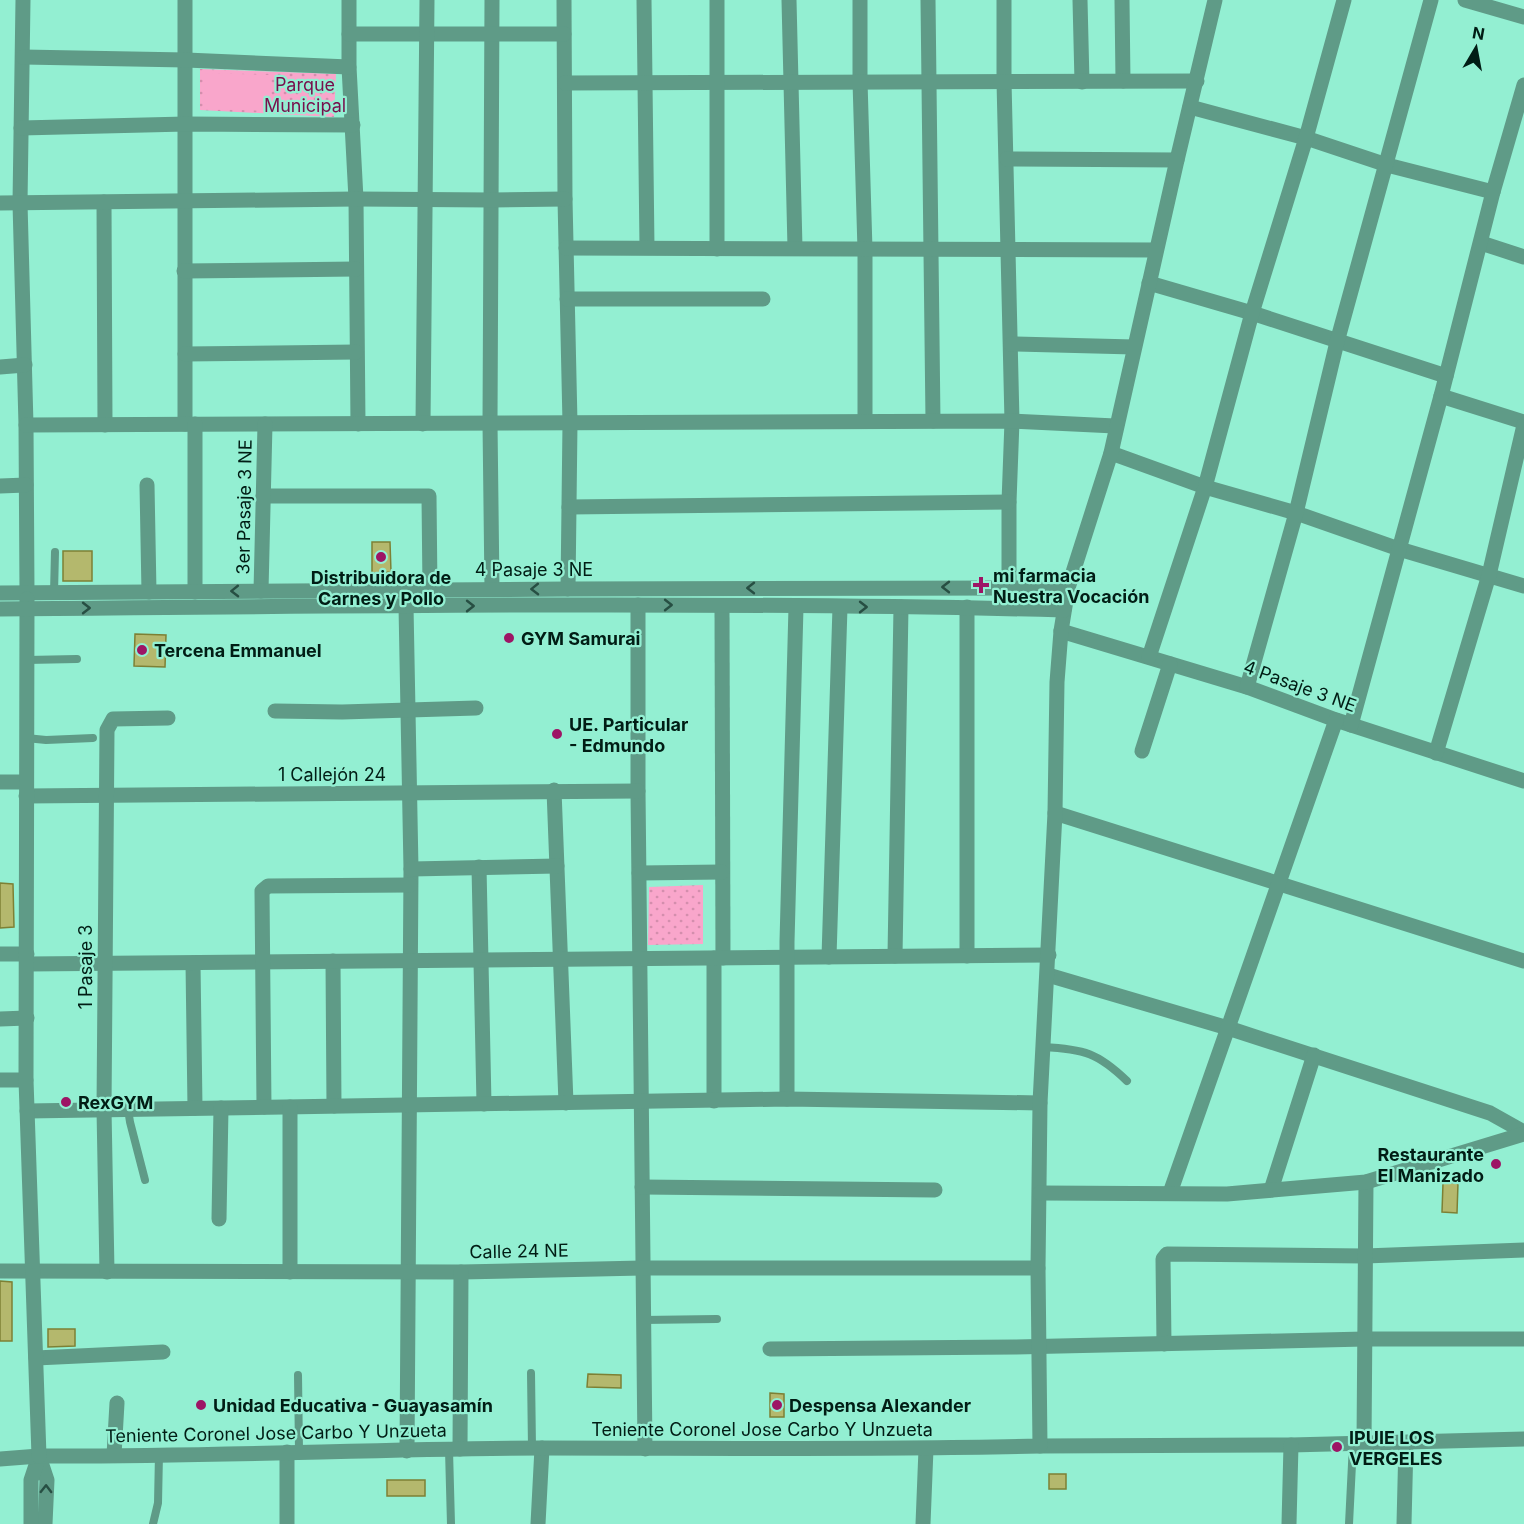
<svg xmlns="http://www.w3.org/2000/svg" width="1524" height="1524" viewBox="0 0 1524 1524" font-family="Inter,sans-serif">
  <defs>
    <pattern id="green-dots" width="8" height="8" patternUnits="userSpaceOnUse" patternTransform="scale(1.5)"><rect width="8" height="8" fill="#f9a6cb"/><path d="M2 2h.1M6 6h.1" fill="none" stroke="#d48ead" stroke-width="1.8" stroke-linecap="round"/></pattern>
  </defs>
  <rect width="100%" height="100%" fill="#93efd2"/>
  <g fill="url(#green-dots)">
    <polygon points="200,69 336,74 334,117 200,110"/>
    <polygon points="703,885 703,944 648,945 649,887"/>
  </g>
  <polygon fill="#f9a6cb" points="204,73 271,75 270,111 204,109"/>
  <g fill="#b4b86d" stroke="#7d8035" stroke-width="1.5">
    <polygon points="372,542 390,542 391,572 372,573"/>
    <rect x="63" y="551" width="29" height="30"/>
    <polygon points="135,634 166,635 165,667 134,666"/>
    <polygon points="0,883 13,884 14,927 0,928"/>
    <polygon points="1443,1183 1458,1183 1457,1213 1442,1212"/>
    <polygon points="0,1281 12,1282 12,1341 0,1341"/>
    <polygon points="48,1329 75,1329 75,1346 48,1347"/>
    <polygon points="588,1374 621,1375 621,1388 587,1387"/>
    <polygon points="770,1393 784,1394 784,1417 770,1417"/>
    <rect x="1049" y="1474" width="17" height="15"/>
    <rect x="387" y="1480" width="38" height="16"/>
  </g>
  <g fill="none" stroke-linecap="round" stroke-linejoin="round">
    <g stroke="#5f9b87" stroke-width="8">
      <polyline points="54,593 55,552"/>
      <polyline points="27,660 77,659"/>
      <polyline points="26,738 46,740 93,738"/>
      <path d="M1043,1047C1084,1049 1098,1053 1127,1081"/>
      <polyline points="128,1109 130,1122 145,1180"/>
      <polyline points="643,1320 717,1319"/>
      <polyline points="531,1373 532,1448"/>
      <polyline points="298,1375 299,1451"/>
      <polyline points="449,1450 451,1524"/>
      <polyline points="153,1524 158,1503 159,1454"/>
      <polyline points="1349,1524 1353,1444"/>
    </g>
    <g stroke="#5f9b87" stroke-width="15">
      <polyline points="23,0 20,203 26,425 27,593"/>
      <polyline points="185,0 185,424"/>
      <polyline points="349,0 349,67 356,199 358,424"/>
      <polyline points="492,0 490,423 492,589"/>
      <polyline points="564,0 565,199 570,423 568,589"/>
      <polyline points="644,0 647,247"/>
      <polyline points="789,0 795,248"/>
      <polyline points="860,0 860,81 865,250 865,421"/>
      <polyline points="928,0 933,421"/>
      <polyline points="1004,0 1004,81 1012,421 1009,502 1009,587"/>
      <polyline points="1080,0 1082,82"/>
      <polyline points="1122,0 1123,81"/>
      <polyline points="1465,0 1524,17"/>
      <polyline points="349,34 564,34"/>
      <polyline points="23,57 186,60 349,67"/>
      <polyline points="565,83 1197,81"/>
      <polyline points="1190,107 1306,138 1387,165 1493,192"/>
      <polyline points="21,128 186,124 353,125"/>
      <polyline points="1007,159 1177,160"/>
      <polyline points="104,202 105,425"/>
      <polyline points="0,203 356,199 492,200 565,199"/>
      <polyline points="1481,243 1524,257"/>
      <polyline points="566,248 1156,250"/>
      <polyline points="717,249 717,0"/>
      <polyline points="184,271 356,269"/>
      <polyline points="1149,283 1252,313 1446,376"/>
      <polyline points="567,299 763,299"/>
      <polyline points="1011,344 1134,347"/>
      <polyline points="185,354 356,352"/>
      <polyline points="0,367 25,365"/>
      <polyline points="1441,396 1524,422"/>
      <polyline points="423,424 427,0"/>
      <polyline points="26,425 1012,421 1115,426"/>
      <polyline points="1111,453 1205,487 1296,513 1399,549 1524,586"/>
      <polyline points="147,485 149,592"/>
      <polyline points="0,486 26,485"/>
      <polyline points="263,496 429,496 430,590"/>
      <polyline points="569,507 1009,502"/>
      <polyline points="1068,588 1111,453 1177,160 1215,0"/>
      <polyline points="261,591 265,424"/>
      <polyline points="195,592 195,424"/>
      <polyline points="638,605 638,791 645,1449"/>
      <polyline points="406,606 411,869 407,1451"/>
      <polyline points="722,606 723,958"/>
      <polyline points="967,607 967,956"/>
      <polyline points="1061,631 1247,687 1336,720 1524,781"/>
      <polyline points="1149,657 1205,487 1252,313 1306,138 1344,0"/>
      <polyline points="1247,687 1296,513 1337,342 1431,0"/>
      <polyline points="275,711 342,712 476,708"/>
      <polyline points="1351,725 1441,396 1493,192 1524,85"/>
      <polyline points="1142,751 1170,664"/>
      <polyline points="1436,753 1489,575 1524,425"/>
      <polyline points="0,782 26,782"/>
      <polyline points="554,790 566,1103"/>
      <polyline points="26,796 638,791"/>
      <polyline points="1055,813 1524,961"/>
      <polyline points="479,867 484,1104"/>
      <polyline points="411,869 557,866"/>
      <polyline points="639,873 722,872"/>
      <polyline points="0,954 27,954"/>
      <polyline points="895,956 901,607"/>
      <polyline points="829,957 840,607"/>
      <polyline points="714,958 714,1101"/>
      <polyline points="333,961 334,1106"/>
      <polyline points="193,963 195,1108"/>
      <polyline points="28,964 1049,955"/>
      <polyline points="1048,975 1228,1028 1490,1113 1524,1132"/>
      <polyline points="0,1019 27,1018"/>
      <polyline points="0,1080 26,1080"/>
      <polyline points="787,1099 787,942 796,607"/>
      <polyline points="264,1107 262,891 268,886 410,885"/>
      <polyline points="27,1111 787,1099 1040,1103"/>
      <polyline points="642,1187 935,1190"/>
      <polyline points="1271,1190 1314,1055"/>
      <polyline points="1170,1193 1336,720"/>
      <polyline points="219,1219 221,1108"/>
      <polyline points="0,1271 461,1272 642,1268 1038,1268"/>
      <polyline points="107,1272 104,1109 107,730 113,719 168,718"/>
      <polyline points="290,1272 290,1107"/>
      <polyline points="1164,1344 1163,1259 1167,1254 1365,1256 1524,1250"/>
      <polyline points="770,1349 1015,1347 1365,1339 1524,1339"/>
      <polyline points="36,1358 163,1352"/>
      <polyline points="1364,1443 1366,1182"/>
      <polyline points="1040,1446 1291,1445 1524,1439"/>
      <polyline points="460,1449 461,1272"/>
      <polyline points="287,1452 287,1524"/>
      <polyline points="114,1455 117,1403"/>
      <polyline points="39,1456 47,1480 45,1524"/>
      <polyline points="31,1524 31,1480 39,1456"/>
      <polyline points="538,1524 542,1448"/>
      <polyline points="923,1524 926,1449"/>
      <polyline points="1289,1524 1291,1445"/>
      <polyline points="1404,1524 1406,1443"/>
    </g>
    <g stroke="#5f9b87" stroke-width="15">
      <path d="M0,593L568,589L1068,588L1061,631L1057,682L1055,813L1040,1103L1038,1268L1040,1446C874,1450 708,1448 542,1448C374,1449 206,1457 39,1456L0,1459"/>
      <polyline points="27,599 26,1080 39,1456"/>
      <path d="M0,609C355,606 710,601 1064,610"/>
      <polyline points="1040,1193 1227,1194 1366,1182 1524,1134"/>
    </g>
  </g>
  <defs><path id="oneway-chevron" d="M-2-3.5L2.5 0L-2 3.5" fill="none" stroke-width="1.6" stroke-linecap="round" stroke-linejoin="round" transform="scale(1.5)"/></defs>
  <g stroke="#274f43">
    <use href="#oneway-chevron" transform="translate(946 587) rotate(180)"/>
    <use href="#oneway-chevron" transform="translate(751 588) rotate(180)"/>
    <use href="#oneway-chevron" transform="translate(535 589) rotate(179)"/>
    <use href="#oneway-chevron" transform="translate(235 591) rotate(179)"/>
    <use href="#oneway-chevron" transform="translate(668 605)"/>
    <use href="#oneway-chevron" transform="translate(470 606)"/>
    <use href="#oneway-chevron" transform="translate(863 607)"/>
    <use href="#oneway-chevron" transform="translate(86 608)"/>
    <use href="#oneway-chevron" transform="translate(46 1489) rotate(-89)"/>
  </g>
  <g fill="#9d1565" stroke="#93efd2" stroke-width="2">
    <circle cx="381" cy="557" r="6"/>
    <path d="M978 576h6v6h6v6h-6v6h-6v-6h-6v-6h6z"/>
    <circle cx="509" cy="638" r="6"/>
    <circle cx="142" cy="650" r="6"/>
    <circle cx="557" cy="734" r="6"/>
    <circle cx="66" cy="1102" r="6"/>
    <circle cx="1496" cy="1164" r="6"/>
    <circle cx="201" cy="1405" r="6"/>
    <circle cx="777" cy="1405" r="6"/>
    <circle cx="1337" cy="1447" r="6"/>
  </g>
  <g text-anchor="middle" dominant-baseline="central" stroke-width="4.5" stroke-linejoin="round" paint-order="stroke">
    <g font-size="18" fill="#780f4c" stroke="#93efd2">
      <text x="305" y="84">Parque<tspan x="305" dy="21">Municipal</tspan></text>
    </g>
    <g font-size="18" fill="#011d15" stroke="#93efd2">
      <text transform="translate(244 507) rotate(-89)">3er Pasaje 3 NE</text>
      <text x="534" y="569">4 Pasaje 3 NE</text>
      <text transform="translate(1300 686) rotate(20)">4 Pasaje 3 NE</text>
      <text x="332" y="774">1 Callejón 24</text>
      <text transform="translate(85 967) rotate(-90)">1 Pasaje 3</text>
      <text transform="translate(519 1251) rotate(-1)">Calle 24 NE</text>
      <text x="762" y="1429">Teniente Coronel Jose Carbo Y Unzueta</text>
      <text transform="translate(276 1433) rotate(-1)">Teniente Coronel Jose Carbo Y Unzueta</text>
    </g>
    <g font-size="18" font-weight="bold" fill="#011d15" stroke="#93efd2" text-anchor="start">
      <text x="993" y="575">mi farmacia<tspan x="993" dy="21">Nuestra Vocación</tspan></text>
      <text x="381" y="577" text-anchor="middle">Distribuidora de<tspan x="381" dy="21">Carnes y Pollo</tspan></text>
      <text x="521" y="638">GYM Samurai</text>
      <text x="154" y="650">Tercena Emmanuel</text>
      <text x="569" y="724">UE. Particular<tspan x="569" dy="21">- Edmundo</tspan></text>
      <text x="78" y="1102">RexGYM</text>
      <text x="1484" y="1154" text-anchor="end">Restaurante<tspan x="1484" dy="21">El Manizado</tspan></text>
      <text x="213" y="1405">Unidad Educativa - Guayasamín</text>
      <text x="789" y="1405">Despensa Alexander</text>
      <text x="1349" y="1437">IPUIE LOS<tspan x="1349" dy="21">VERGELES</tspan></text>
    </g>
  </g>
  <g transform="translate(1476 48) rotate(10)" stroke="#93efd2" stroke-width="4.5" paint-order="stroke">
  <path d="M0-4.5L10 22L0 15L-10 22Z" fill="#011d15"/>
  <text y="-9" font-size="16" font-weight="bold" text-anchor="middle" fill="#011d15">N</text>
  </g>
</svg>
